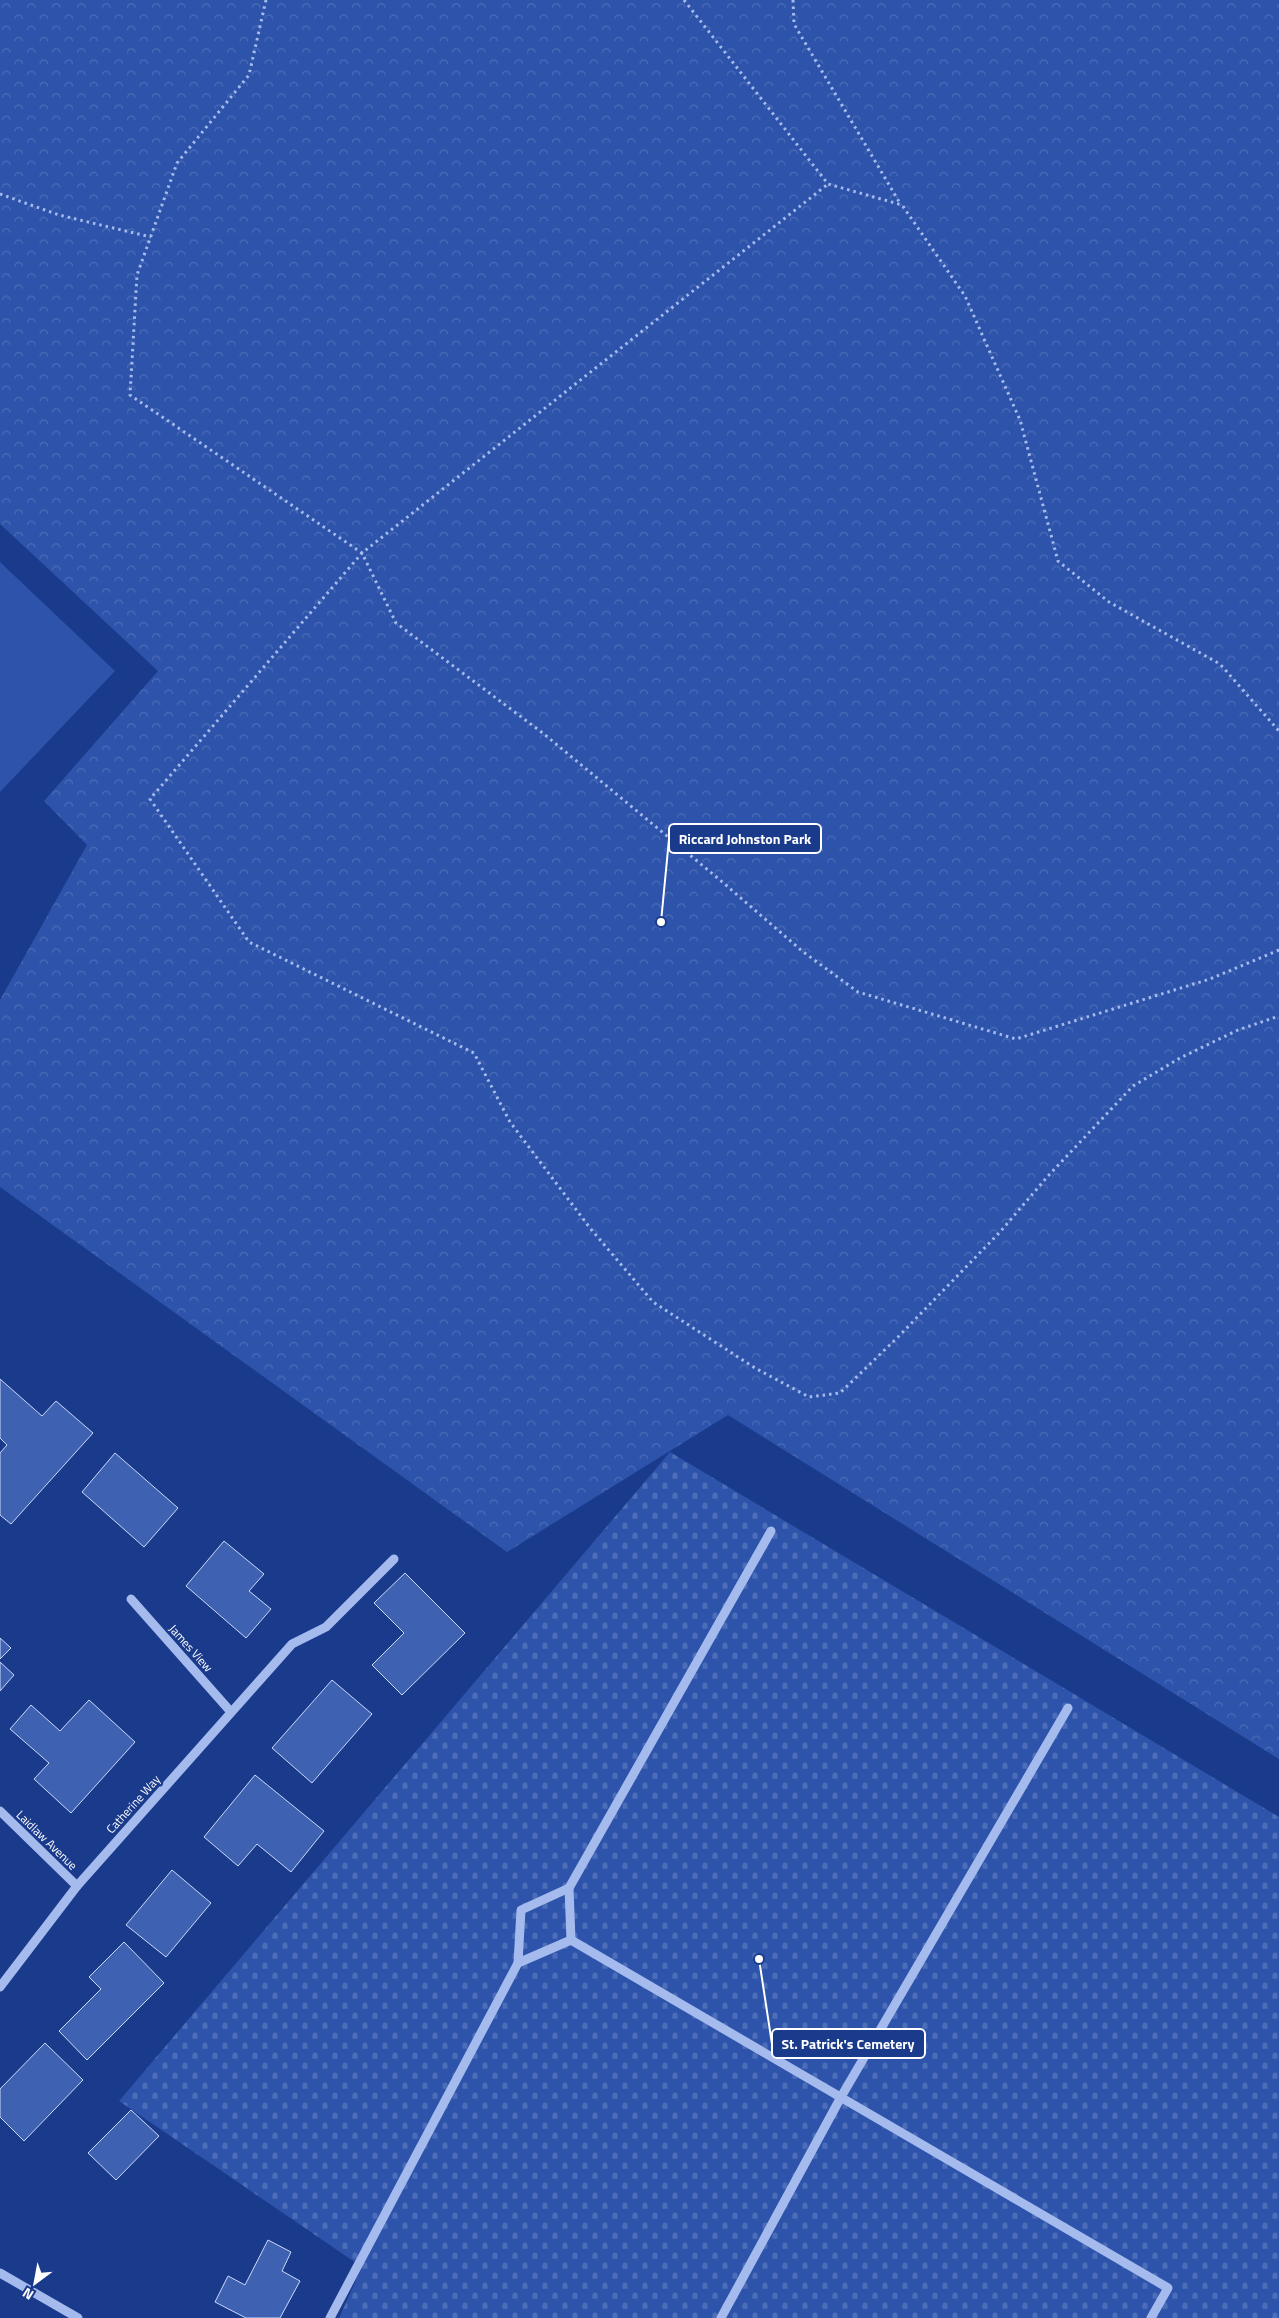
<svg xmlns="http://www.w3.org/2000/svg" width="1279" height="2318" viewBox="0 0 1279 2318" font-family="'Titillium Web',sans-serif">
  <defs>
    <pattern id="cemetery-stones" width="16" height="16" patternUnits="userSpaceOnUse" patternTransform="scale(1.25)"><rect width="16" height="16" fill="#2d53aa"/><path d="M2 7V4a2 2 0 0 1 4 0v3zM10 15v-3a2 2 0 0 1 4 0v3z" fill="#4c6db7"/></pattern>
    <pattern id="park-crowns" width="20" height="18" patternUnits="userSpaceOnUse" patternTransform="scale(1.25)"><rect width="20" height="18" fill="#2d53aa"/><path d="M2 6a3 3 0 1 1 6 0M12 15a3 3 0 1 1 6 0" fill="none" stroke="#4c6db7"/></pattern>
  </defs>
  <rect width="100%" height="100%" fill="#1a3a8c"/>
  <polygon fill="#2d53aa" points="0,562 115,671 0,792"/>
  <polygon fill="url(#cemetery-stones)" points="670,1452 1279,1817 1279,2318 339,2318 362,2267 119,2101"/>
  <polygon fill="url(#park-crowns)" points="0,0 1279,0 1279,1759 728,1415 507,1552 0,1187 0,1000 87,845 44,801 158,671 0,524"/>
  <g fill="#3e61b2" stroke="#cbd9fa">
    <polygon points="0,1379 42,1416 56,1401 93,1433 11,1524 0,1515 0,1453 7,1445 0,1438"/>
    <polygon points="115,1453 178,1508 144,1547 82,1492"/>
    <polygon points="224,1541 264,1574 249,1591 271,1609 246,1638 186,1586"/>
    <polygon points="405,1573 465,1633 402,1695 372,1665 404,1633 374,1603"/>
    <polygon points="0,1638 11,1648 0,1659"/>
    <polygon points="0,1662 14,1675 0,1691"/>
    <polygon points="332,1680 372,1714 312,1783 272,1748"/>
    <polygon points="89,1700 135,1742 71,1813 34,1779 49,1763 10,1729 31,1705 60,1731"/>
    <polygon points="255,1775 324,1831 291,1872 257,1844 238,1866 204,1837"/>
    <polygon points="172,1870 211,1903 166,1957 126,1925"/>
    <polygon points="124,1942 164,1983 87,2060 59,2031 101,1989 89,1977"/>
    <polygon points="45,2043 83,2080 24,2141 0,2117 0,2089"/>
    <polygon points="131,2110 159,2136 116,2180 88,2153"/>
    <polygon points="268,2240 291,2252 282,2271 300,2281 280,2318 246,2318 215,2302 228,2276 245,2285"/>
  </g>
  <g fill="none" stroke-linecap="round" stroke-linejoin="round">
    <g stroke="#a5bbee" stroke-width="3" stroke-dasharray="2.5 4" stroke-linecap="butt">
      <polyline points="266,0 249,75 177,163 137,275 130,395 362,553 828,184"/>
      <polyline points="684,0 828,184 902,205 965,296 1020,420 1058,561 1109,602 1220,664 1279,731"/>
      <polyline points="793,0 794,24 901,205"/>
      <polyline points="0,194 59,215 151,237"/>
      <polyline points="1279,950 1210,979 1016,1039 858,992 802,951 720,880 544,734 396,623 362,553 150,799 249,942 474,1053 510,1122 590,1228 653,1302 755,1368 809,1397 840,1393 898,1337 1000,1232 1048,1176 1133,1086 1180,1058 1238,1030 1279,1016"/>
    </g>
    <g stroke="#a5bbee" stroke-width="9">
      <polyline points="131,1599 231,1712"/>
      <polyline points="0,1811 77,1886"/>
      <polyline points="571,1940 569,1888 771,1531"/>
      <polyline points="518,1963 521,1910 569,1888"/>
      <polyline points="0,1987 77,1886 292,1644 326,1627 394,1559"/>
      <polyline points="0,2273 78,2318"/>
      <polyline points="330,2318 518,1963 571,1940 1168,2288 1151,2318"/>
      <polyline points="721,2318 841,2097 1068,1708"/>
    </g>
  </g>
  <g text-anchor="middle" dominant-baseline="central" stroke-width="4.5" stroke-linejoin="round" paint-order="stroke">
    <g font-size="12" fill="#fff" stroke="#1a3a8c">
      <text transform="translate(191 1648) rotate(48)">James View</text>
      <text transform="translate(133 1804) rotate(-48)">Catherine Way</text>
      <text transform="translate(47 1840) rotate(44)">Laidlaw Avenue</text>
    </g>
  </g>
  <path fill="none" stroke="#fff" stroke-width="2" d="M661 922L669 839M759 1959L772 2044"/>
  <g fill="#fff" stroke="#1a3a8c" stroke-width="2">
    <circle cx="661" cy="922" r="5"/>
    <circle cx="759" cy="1959" r="5"/>
  </g>
  <g fill="#1a3a8c" stroke="#fff" stroke-width="2">
    <rect x="669" y="824" width="152" height="29" rx="5"/>
    <rect x="772" y="2029" width="153" height="29" rx="5"/>
  </g>
  <g font-size="14" text-anchor="middle" font-weight="bold" fill="#fff">
    <text x="745" y="844">Riccard Johnston Park</text>
    <text x="848" y="2049">St. Patrick's Cemetery</text>
  </g>
  <g transform="translate(35 2283) rotate(212)" stroke="#1a3a8c" stroke-width="4" paint-order="stroke">
  <path d="M0-4L9 19L0 12L-9 19Z" fill="#ffffff"/>
  <text y="-8" font-size="14" font-weight="bold" text-anchor="middle" fill="#ffffff">N</text>
  </g>
</svg>
